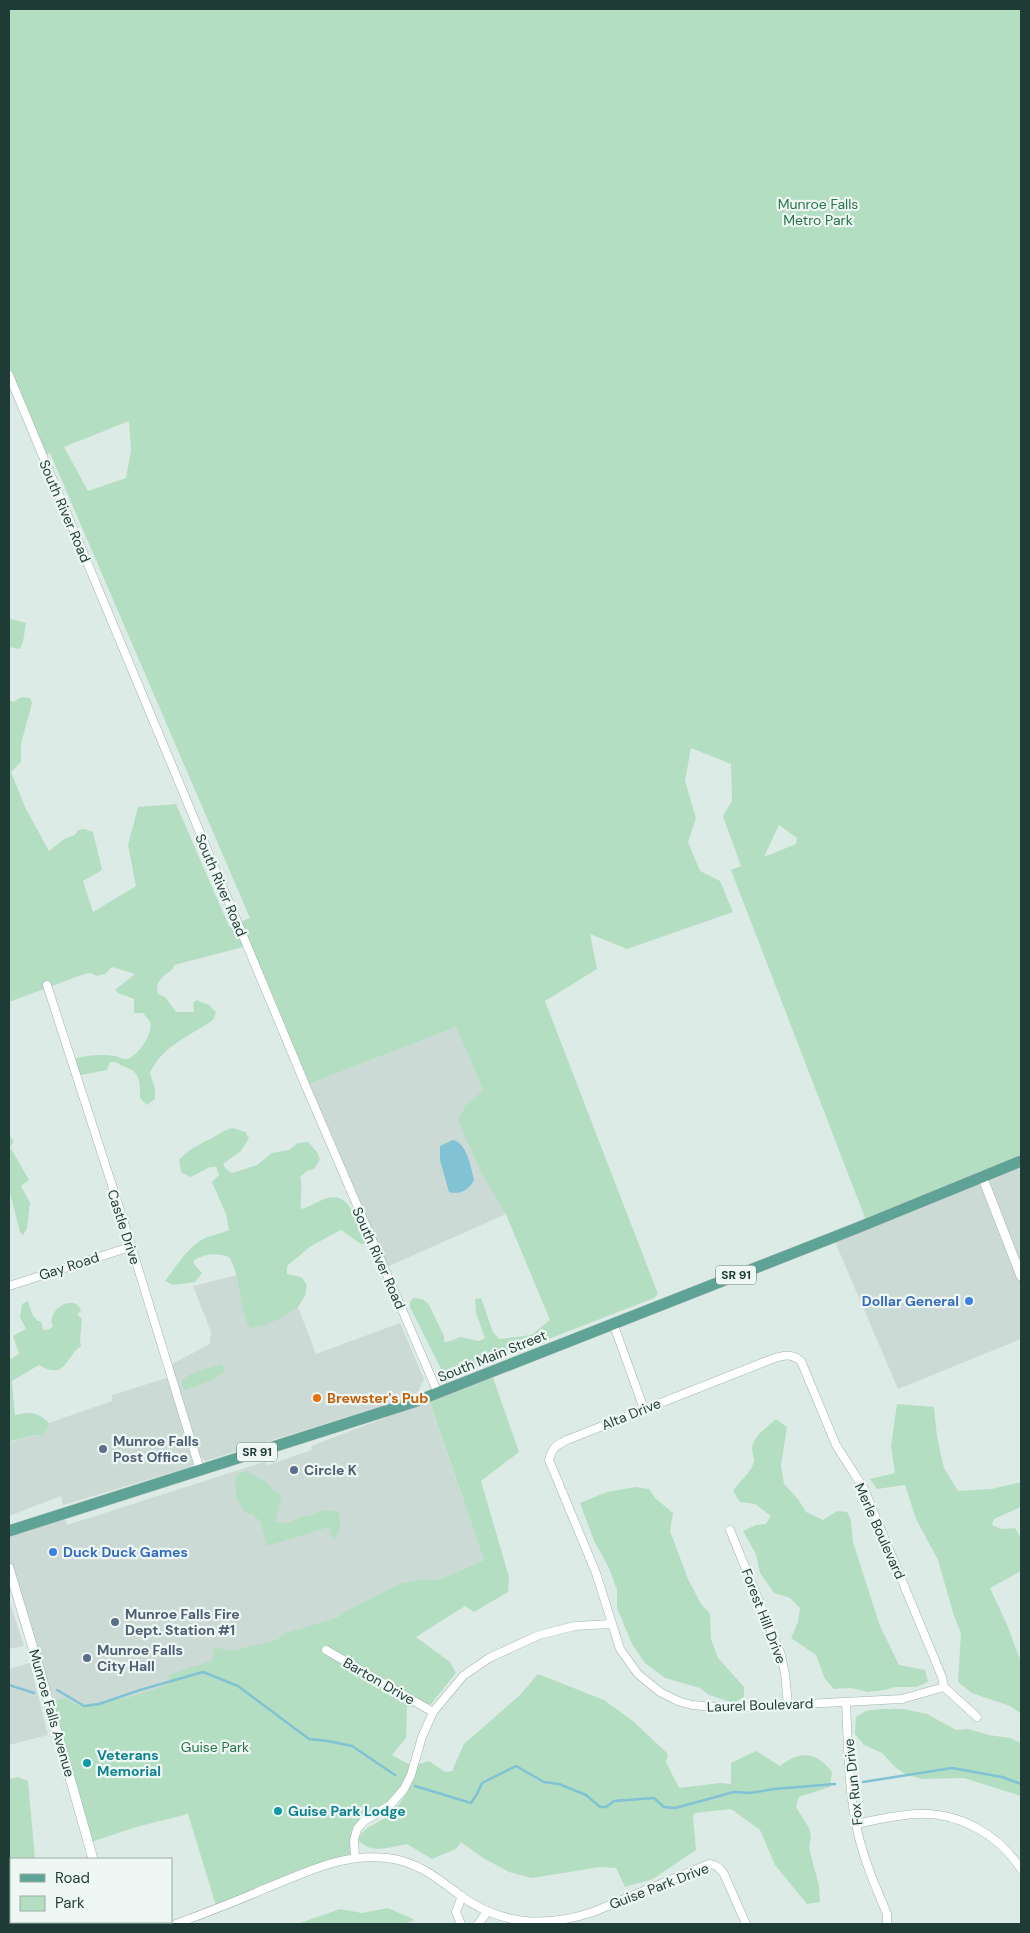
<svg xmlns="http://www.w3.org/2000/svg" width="1030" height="1933" viewBox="0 0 1030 1933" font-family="'DM Sans',sans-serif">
  <rect width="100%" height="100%" fill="#ddebe6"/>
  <g fill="#ccdad5">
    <polygon points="456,1027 483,1090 465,1106 506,1214 387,1267 309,1084"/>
    <polygon points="1021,1161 1021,1339 898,1389 833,1237"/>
    <polygon points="237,1275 240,1287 262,1326 298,1307 316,1354 400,1323 424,1379 417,1395 205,1461 199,1455 170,1365 210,1344 211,1332 193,1286"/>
    <polygon points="170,1377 191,1450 193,1464 190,1467 63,1505 61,1496 9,1516 9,1443 33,1435 42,1436 46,1432 49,1423 112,1401 112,1395"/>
    <polygon points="429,1401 484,1560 438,1580 425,1579 401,1583 342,1613 338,1617 286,1633 287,1643 169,1675 169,1684 129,1697 84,1706 79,1706 66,1698 50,1700 9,1568 9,1531 63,1514 67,1525 264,1462 268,1465 312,1450 311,1446"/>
    <polygon points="9,1600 24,1646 9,1649"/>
    <polygon points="30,1663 48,1735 9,1745 9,1669"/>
  </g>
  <g fill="#b4dec2" fill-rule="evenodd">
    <path d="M9,9H1021V1161L867,1223L731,870L741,866L723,816L732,801L731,764L691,748L685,781L696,818L688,842L700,871L720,881L733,912L627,949L590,934L597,969L545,1001L658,1294L654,1298L482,1365L450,1374L442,1371L410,1307V1302L413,1298L422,1299L428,1303L444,1336V1342L451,1341L460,1337L479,1341L485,1338L476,1313L475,1299L481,1298L493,1332L499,1339L531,1335L550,1320L505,1212L482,1174L458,1121L465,1106L483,1090L456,1027L309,1084L251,945L174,965L173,969C164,976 154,981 158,994L165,997L176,1012H194L193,1003L196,1000L209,1005L216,1012L213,1020C190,1036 162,1046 150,1073L155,1089V1099L147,1105L140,1098C140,1087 141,1074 130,1069C124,1066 121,1066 116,1062H110L107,1070L81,1075L76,1071L74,1062L77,1058C88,1055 103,1054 115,1056C120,1057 122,1060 127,1059C137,1057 154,1033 150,1022C149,1019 145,1016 143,1013H134V999L118,993L115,990L135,974L112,967L105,974L96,976L91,973L84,974L9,1002V700L14,702L21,697L30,698L32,703L21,744V762L11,772L26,809L49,851L64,839L75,835L78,830L84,829L93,832L102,870L83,881L93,912L136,886L128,845L138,807L176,804L229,926L250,918L50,453L42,456L9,375ZM129,421L131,451L126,478L88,491L64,447ZM779,825L797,838L796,844L764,857Z"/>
    <polygon points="9,616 11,619 26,623 23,642 20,649 9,647"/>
    <path d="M233,1128L245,1132L249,1138L241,1151L223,1164L226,1169L232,1173L257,1165L272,1153L289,1150L298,1143L308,1142L317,1152L320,1159L315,1168L307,1171L300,1177C303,1187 300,1199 301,1209C309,1207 315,1203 322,1200C351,1187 357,1224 366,1244H361L341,1230L311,1246L287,1266V1274L301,1277L307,1285L305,1296L298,1307L277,1320L262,1326L250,1328C237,1306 243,1280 229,1257C216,1253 207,1253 194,1260V1264L202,1273L195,1282L173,1285L165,1281C176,1267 187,1248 203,1239C211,1235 221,1234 229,1230L226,1214L212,1182L219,1175L216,1167H210L191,1177L181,1172L179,1160C189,1149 198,1145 212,1138C220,1134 223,1130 233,1128Z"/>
    <polygon points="9,1134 14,1142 10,1147 29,1180 21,1186 30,1203 27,1229 23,1235 20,1232 10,1193 9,1193"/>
    <path d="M28,1301L33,1316L38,1321H41L43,1330L50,1329L53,1326C45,1310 76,1292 81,1311L77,1314L82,1319L80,1341L81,1346C65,1357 66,1381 39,1365L12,1381L15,1415C31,1412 36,1411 49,1423L46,1432L42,1436L33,1435L9,1442V1360L19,1354L13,1336L26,1329L20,1317L22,1304Z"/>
    <polygon points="222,1364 225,1372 210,1381 185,1390 182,1386 182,1381 190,1374"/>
    <polygon points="491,1372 519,1452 481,1481 509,1577 508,1592 474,1612 465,1606 416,1637 450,1662 456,1673 431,1704 407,1707 406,1738 392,1755 414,1767 404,1789 357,1829 355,1857 217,1909 188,1814 136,1827 91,1842 48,1701 66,1698 79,1706 84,1706 129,1697 169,1684 169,1675 213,1660 213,1649 218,1648 232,1651 277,1640 285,1633 338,1617 342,1613 401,1583 425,1579 438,1580 484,1560 428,1397"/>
    <polygon points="897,1404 934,1407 937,1437 944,1468 958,1491 992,1489 1021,1482 1021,1507 994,1519 992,1525 1001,1529 1015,1528 1021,1538 1021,1571 990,1588 1008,1627 1019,1657 1021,1657 1021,1714 1010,1706 972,1693 958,1682 961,1633 954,1616 938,1560 916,1519 905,1485 877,1489 870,1479 895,1473 891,1446"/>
    <path d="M776,1419L787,1427L781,1465L784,1484L798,1499L806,1512L823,1520L837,1511L847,1512L851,1520L853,1542L880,1626L899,1665L925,1670L928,1682L916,1687H895L885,1690L868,1692L851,1688L834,1689L825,1679L816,1655L791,1638L798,1622L800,1608L790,1598L774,1593L760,1573L756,1554L743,1531L756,1525L766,1524L771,1516L755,1504L740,1502L733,1491C739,1481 752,1472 754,1461C755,1458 752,1453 752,1450C752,1437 767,1427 776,1419Z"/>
    <path d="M247,1471L269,1484L271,1488L280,1494L281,1499L275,1522C287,1526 295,1519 305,1515L311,1516L320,1510L339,1512C341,1522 340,1533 333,1540L329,1527L267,1546L260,1521L251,1513L249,1515L242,1508L236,1496L235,1479L239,1473Z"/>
    <polygon points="636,1487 649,1489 655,1498 673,1513 670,1531 688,1579 701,1604 710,1614 711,1639 718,1658 744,1687 744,1697 734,1703 709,1695 700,1688 665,1678 645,1663 632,1644 617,1608 617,1590 609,1568 594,1541 580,1503 607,1492"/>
    <path d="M538,1674L604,1700L634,1722L668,1754L666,1762L679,1788L720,1783L731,1784V1763L756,1751L780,1766C800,1750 817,1752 832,1772L830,1787L799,1797L796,1807L809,1828L811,1837L809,1848L819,1886L820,1902L807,1904L775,1865L760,1830L731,1809L695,1813L693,1816L696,1850L653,1879L625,1887L616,1868L600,1867L532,1878L509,1872L483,1858L461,1842L456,1849L432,1859L407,1844C389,1847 372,1855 358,1840C364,1825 379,1824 390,1814C407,1797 411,1785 419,1764L429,1761L445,1772L452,1771L464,1744L519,1696Z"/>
    <polygon points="881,1709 904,1709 927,1714 956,1730 968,1729 989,1735 1010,1738 1021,1743 1021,1796 964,1778 922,1779 907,1775 896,1768 882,1753 864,1745 855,1734 856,1717 866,1711"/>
    <polygon points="18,1777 28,1781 35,1859 11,1859 11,1892 9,1891 9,1779"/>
    <polygon points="388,1908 415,1920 404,1924 297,1924 340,1909 362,1913"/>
  </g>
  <path fill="#81c2d4" d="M453,1140C467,1143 471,1168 474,1180C469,1190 460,1195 449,1192L440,1160V1146Z"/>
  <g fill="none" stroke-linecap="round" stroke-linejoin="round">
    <g stroke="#81c2d4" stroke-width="2.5">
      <polyline points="9,1685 34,1693"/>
      <polyline points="57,1690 84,1706 99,1704 140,1690 203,1672 238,1686 309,1739 328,1741 352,1746 395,1775"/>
      <polyline points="863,1782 952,1768 1002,1777 1021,1784"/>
      <polyline points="415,1786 471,1803 477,1794 482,1783 516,1766 544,1782 559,1784 586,1795 600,1807 606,1807 614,1801 654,1798 664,1807 675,1808 734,1792 750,1793 774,1789 835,1784"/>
    </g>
    <defs>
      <g id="minor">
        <polyline points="9,375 307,1089 438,1393"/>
        <polyline points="47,985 122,1216 200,1470"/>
        <polyline points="9,1286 130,1247"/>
        <polyline points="613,1323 644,1409"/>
        <polyline points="730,1530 781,1655 785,1674 788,1705"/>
        <polyline points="326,1650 433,1712"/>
        <path d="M944,1687L902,1699L727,1708L692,1705L678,1701L660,1692L638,1674L620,1649L596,1573L549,1460C552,1448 556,1445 567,1440L772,1359C784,1355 791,1353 801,1361L836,1445L864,1489L942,1677L944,1687L977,1717"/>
        <path d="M846,1702C848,1742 848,1784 856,1824C862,1856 875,1885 887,1914V1924"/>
        <path d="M856,1824C876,1820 896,1815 916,1814C959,1812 998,1834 1021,1869"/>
        <polyline points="355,1857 354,1840 357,1829 364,1821 390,1805 404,1789 411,1775 422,1737 433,1712 463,1676 489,1658 539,1635 575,1626 611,1624"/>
        <path d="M176,1924C205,1913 235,1902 264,1889C305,1873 341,1853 387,1858C415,1861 435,1876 457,1893C498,1925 545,1928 593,1912L709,1864C717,1865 719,1868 724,1874L746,1924"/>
        <polyline points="461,1924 456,1912 462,1896"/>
        <polyline points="478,1924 488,1911"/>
      </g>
      <g id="tertiary">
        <polyline points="982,1176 1021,1276"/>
        <polyline points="9,1568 39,1668 93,1859"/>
        <polyline points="110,1922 111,1924"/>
      </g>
      <polyline id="primary" points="9,1531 417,1401 857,1228 1021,1161"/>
    </defs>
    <use href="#minor" stroke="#a0b3ad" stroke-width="9"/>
    <use href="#tertiary" stroke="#a0b3ad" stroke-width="10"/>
    <use href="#primary" stroke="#c0c8c6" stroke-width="12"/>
    <use href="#minor" stroke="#fff" stroke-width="8"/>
    <use href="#tertiary" stroke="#fff" stroke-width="9"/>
    <use href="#primary" stroke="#5fa396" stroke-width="11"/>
  </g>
  <g fill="#3f7fe0" stroke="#eef7f3" stroke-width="2">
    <circle cx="969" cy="1301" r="5"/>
    <circle cx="53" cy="1552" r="5"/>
  </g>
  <circle fill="#e8710a" stroke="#eef7f3" stroke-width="2" cx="317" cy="1398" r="5"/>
  <g fill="#5c6f8a" stroke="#eef7f3" stroke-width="2">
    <circle cx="103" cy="1449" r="5"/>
    <circle cx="294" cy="1470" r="5"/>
    <circle cx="115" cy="1622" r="5"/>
    <circle cx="87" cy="1658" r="5"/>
  </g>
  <g fill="#0f9aa8" stroke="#eef7f3" stroke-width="2">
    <circle cx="87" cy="1763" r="5"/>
    <circle cx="278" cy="1811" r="5"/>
  </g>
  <g text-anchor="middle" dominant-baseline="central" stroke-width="4.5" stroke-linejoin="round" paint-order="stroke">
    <g fill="#eef7f3" stroke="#5c736e" stroke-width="1">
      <rect x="716" y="1265.5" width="40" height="19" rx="4"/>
      <rect x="237" y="1442.5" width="40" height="19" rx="4"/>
    </g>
    <g font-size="12" font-weight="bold" fill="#1e3b35">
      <text x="736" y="1275">SR 91</text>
      <text x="257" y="1452">SR 91</text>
    </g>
    <g font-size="14" fill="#267449" stroke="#eef7f3">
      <text x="818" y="204">Munroe Falls<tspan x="818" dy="16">Metro Park</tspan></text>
      <text x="215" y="1747">Guise Park</text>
    </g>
    <g font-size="14" fill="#1e3b35" stroke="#eef7f3">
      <text transform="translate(65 511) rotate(67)">South River Road</text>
      <text transform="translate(221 885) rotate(67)">South River Road</text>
      <text transform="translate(124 1227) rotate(72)">Castle Drive</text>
      <text transform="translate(379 1258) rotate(66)">South River Road</text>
      <text transform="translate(69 1266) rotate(-18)">Gay Road</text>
      <text transform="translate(492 1356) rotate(-22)">South Main Street</text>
      <text transform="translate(631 1414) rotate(-22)">Alta Drive</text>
      <text transform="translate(880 1531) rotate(66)">Merle Boulevard</text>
      <text transform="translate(764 1616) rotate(69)">Forest Hill Drive</text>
      <text transform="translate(379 1681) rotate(30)">Barton Drive</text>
      <text transform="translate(760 1705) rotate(-2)">Laurel Boulevard</text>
      <text transform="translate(52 1713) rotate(74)">Munroe Falls Avenue</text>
      <text transform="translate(853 1782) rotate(-96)">Fox Run Drive</text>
      <text transform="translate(659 1886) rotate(-21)">Guise Park Drive</text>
    </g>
    <g font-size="14" font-weight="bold" fill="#366cbe" stroke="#eef7f3" text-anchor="end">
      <text x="959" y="1301">Dollar General</text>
      <text x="63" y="1552" text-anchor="start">Duck Duck Games</text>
    </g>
    <g font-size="14" font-weight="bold" fill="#c56008" stroke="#eef7f3" text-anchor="start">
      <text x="327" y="1398">Brewster's Pub</text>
    </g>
    <g font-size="14" font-weight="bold" fill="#4e5e75" stroke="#eef7f3" text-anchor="start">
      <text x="113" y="1441">Munroe Falls<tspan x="113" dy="16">Post Office</tspan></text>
      <text x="304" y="1470">Circle K</text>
      <text x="125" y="1614">Munroe Falls Fire<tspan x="125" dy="16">Dept. Station #1</tspan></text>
      <text x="97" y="1650">Munroe Falls<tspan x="97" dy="16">City Hall</tspan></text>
    </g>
    <g font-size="14" font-weight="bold" fill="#0d838f" stroke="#eef7f3" text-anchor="start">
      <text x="97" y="1755">Veterans<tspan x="97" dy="16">Memorial</tspan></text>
      <text x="288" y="1811">Guise Park Lodge</text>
    </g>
  </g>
  <rect width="1030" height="1933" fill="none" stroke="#1e3b35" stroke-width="20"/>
  <rect x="10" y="1858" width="162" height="65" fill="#eef7f3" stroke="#9baca7"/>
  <rect x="20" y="1874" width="25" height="8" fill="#5fa396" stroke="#9baca7"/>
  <text x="55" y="1883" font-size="15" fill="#1e3b35">Road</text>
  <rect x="20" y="1896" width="25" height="15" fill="#b4dec2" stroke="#9baca7"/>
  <text x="55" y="1908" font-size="15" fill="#1e3b35">Park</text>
</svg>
